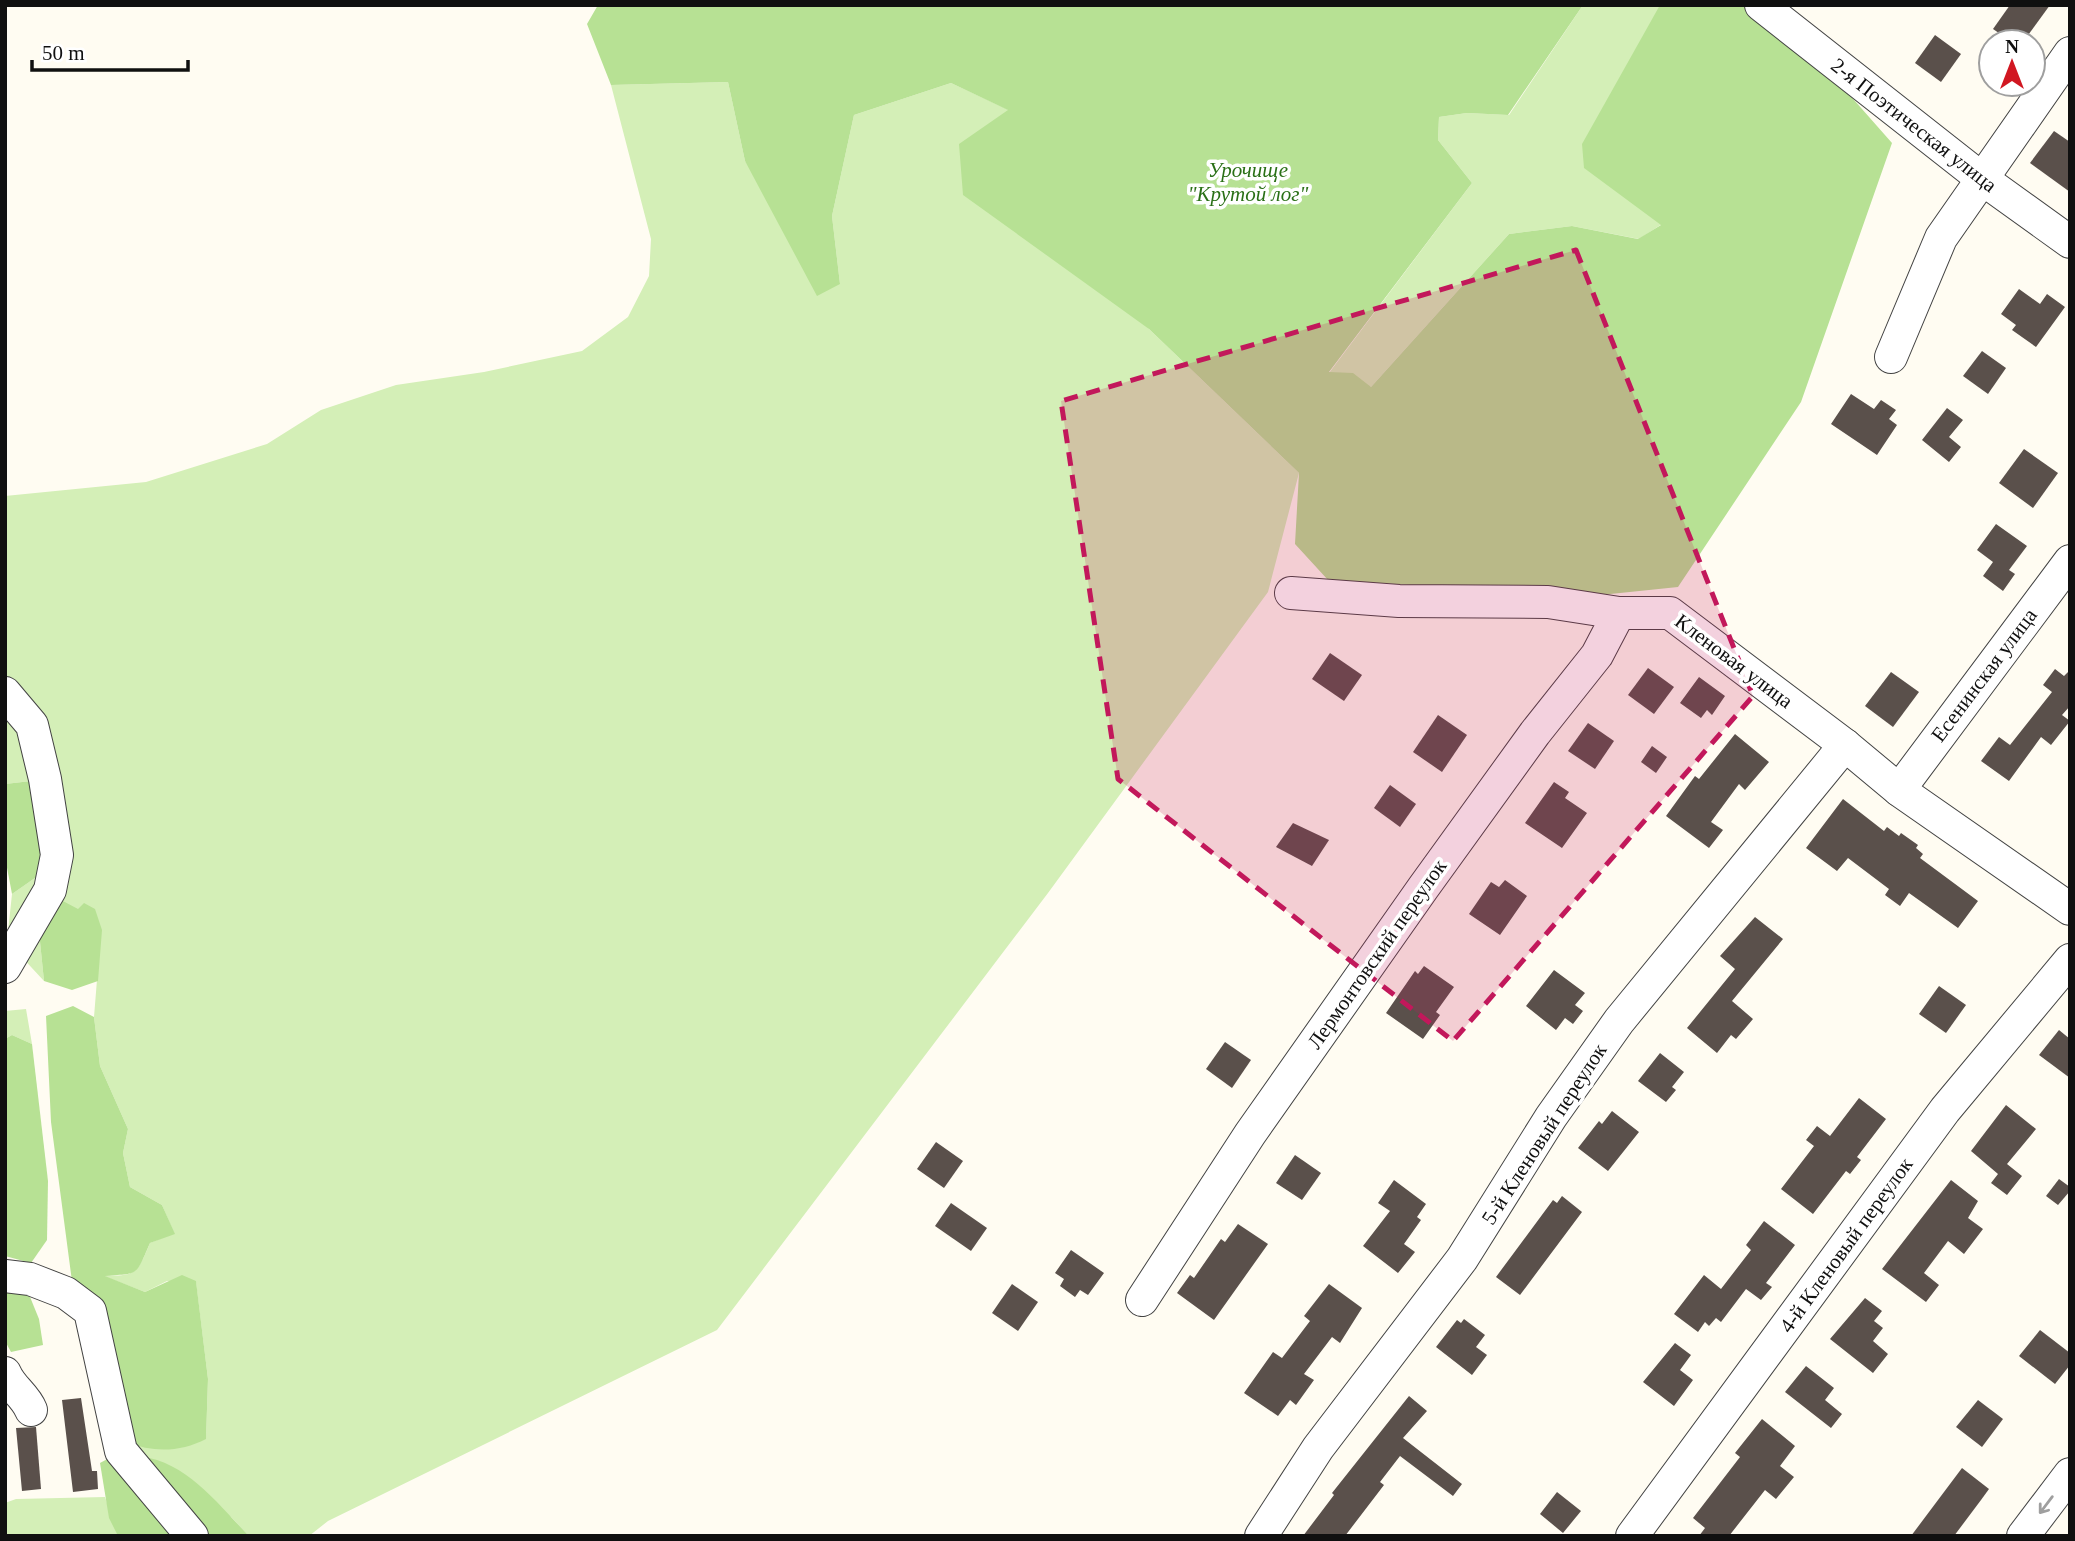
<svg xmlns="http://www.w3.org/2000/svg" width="2075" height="1541" viewBox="0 0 2075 1541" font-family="'Times New Roman',serif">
  <rect width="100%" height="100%" fill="#fffcf2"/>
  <g fill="#d4efb7">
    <polygon points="1583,5 1660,5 1629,199 1662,224 1639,239 1572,226 1509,234 1371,387 1329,373 1472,183 1438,140 1439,117 1467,113 1509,115"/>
    <path d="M728,82L745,161L840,284L832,216L854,115L951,83L1009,110L1149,329L1299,473L1268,592L1048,893L717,1330L328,1521L309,1536H249L231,1517L133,1456L127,1442L206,1438L208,1379L196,1282L167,1281L145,1292L101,1275C136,1277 137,1274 150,1243L174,1233L162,1205L130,1187L123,1153L128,1129L100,1066L94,1017L101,930L78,909L38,922L44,981L7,941L12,894L45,871L31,781L5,784V496L146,482L267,444L321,410L396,385L484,372L582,351L628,317L649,276L651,239L611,85Z"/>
    <polygon points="26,1009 32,1044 12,1035 5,1039 5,1011"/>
    <polygon points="105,1497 118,1536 5,1536 5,1503 16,1499"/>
  </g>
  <g fill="#b7e194">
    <polygon points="598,5 1583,5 1508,115 1467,113 1439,117 1438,140 1472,183 1329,372 1353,373 1371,387 1509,234 1572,226 1638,239 1661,225 1584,168 1582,144 1660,5 1742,5 1847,92 1892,143 1801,402 1678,587 1591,596 1328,580 1295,544 1299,473 1149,329 963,195 959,144 1008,110 951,83 854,115 832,216 840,284 817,296 745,161 728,82 611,85 587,24"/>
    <polygon points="31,781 45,871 12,894 5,857 5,784"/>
    <polygon points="61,900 78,909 84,903 95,909 102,930 98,981 72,990 44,981 38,922"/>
    <path d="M73,1006L94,1017L100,1066L128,1129L123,1153L130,1187L162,1205L175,1234L150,1243C135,1277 140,1273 105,1276L145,1292L182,1275L196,1281L208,1379L206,1439C181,1452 153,1453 127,1442L73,1289L51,1122L46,1016Z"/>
    <polygon points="12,1035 32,1044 48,1181 47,1240 31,1263 5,1256 5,1039"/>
    <polygon points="5,1286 28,1292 39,1319 43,1345 11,1352 5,1341"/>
    <path d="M133,1456C183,1457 216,1502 249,1536H195Z"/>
    <polygon points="111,1457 185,1536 118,1536 109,1518 100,1463"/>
  </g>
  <g fill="#5a504b">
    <polygon points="2010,5 2050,5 2023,42 2012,42 1993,29"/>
    <polygon points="1935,35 1961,54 1941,82 1915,63"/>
    <polygon points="2054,131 2070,142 2070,192 2030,163"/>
    <polygon points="2019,289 2040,304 2047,294 2065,307 2036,347 2012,330 2016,325 2001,314"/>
    <polygon points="1982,351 2006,368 1988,394 1963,376"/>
    <polygon points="1851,394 1874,409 1881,400 1896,410 1889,419 1897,425 1877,455 1831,424"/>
    <polygon points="1947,408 1963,420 1949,437 1961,447 1949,462 1922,440"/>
    <polygon points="2024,449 2058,473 2033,508 1999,483"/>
    <polygon points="1996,524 2027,546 2009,570 2015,574 2003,591 1983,576 1993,562 1977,550"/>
    <polygon points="1330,653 1362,675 1344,701 1312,679"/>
    <polygon points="1648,668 1674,687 1654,714 1628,695"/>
    <polygon points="2055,669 2064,676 2070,670 2070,706 2062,715 2070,721 2051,745 2041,737 2009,781 1981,761 1999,737 2010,745 2052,692 2043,685"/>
    <polygon points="1891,672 1919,692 1893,727 1865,706"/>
    <polygon points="1699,677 1725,696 1712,715 1707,710 1701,718 1680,703"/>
    <polygon points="1438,715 1467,735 1442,772 1413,752"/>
    <polygon points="1588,723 1614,741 1595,769 1568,751"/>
    <polygon points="1735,734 1769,762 1745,790 1739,784 1711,822 1723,830 1709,848 1666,816 1695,776 1699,779"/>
    <polygon points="1652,746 1667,757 1656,773 1641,762"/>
    <polygon points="1554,782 1569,792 1565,798 1587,813 1562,848 1525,823"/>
    <polygon points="1390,785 1416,804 1400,827 1374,808"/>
    <polygon points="1843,799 1884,831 1887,827 1899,836 1901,833 1918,845 1916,848 1923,854 1920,858 1978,901 1958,928 1909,893 1900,906 1885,895 1889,889 1848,858 1837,871 1806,848"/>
    <polygon points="1293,823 1329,840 1312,866 1276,847"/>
    <polygon points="1505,880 1527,896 1500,935 1469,914 1491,882 1499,887"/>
    <polygon points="1755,917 1783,939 1732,1001 1753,1019 1736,1039 1731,1035 1717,1053 1687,1028 1735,969 1720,956"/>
    <polygon points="1424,966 1454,987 1436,1012 1440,1015 1423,1039 1386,1013 1415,971 1418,974"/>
    <polygon points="1554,970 1585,993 1575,1005 1583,1011 1573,1024 1565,1018 1556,1030 1526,1006"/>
    <polygon points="1939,986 1966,1005 1946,1033 1919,1014"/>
    <polygon points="2059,1030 2070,1039 2070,1078 2039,1055"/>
    <polygon points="1225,1042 1251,1060 1232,1088 1206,1069"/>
    <polygon points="1660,1053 1684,1072 1672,1087 1676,1090 1666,1102 1638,1081"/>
    <polygon points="1859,1098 1886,1119 1857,1157 1861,1160 1850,1174 1846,1171 1813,1214 1781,1189 1814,1146 1806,1140 1817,1126 1830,1136"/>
    <polygon points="2006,1105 2036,1129 2007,1164 2022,1176 2007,1195 1991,1183 1998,1174 1971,1151"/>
    <polygon points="1612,1111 1639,1132 1608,1171 1578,1148 1599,1121 1602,1124"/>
    <polygon points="936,1142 963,1161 944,1188 917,1169"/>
    <polygon points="1295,1155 1321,1173 1302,1200 1276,1183"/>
    <polygon points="2059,1179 2070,1187 2070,1191 2058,1205 2046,1196"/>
    <polygon points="1394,1180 1426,1204 1417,1217 1421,1220 1404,1244 1415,1252 1398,1273 1363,1246 1390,1211 1378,1203"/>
    <polygon points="1951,1180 1978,1201 1968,1218 1983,1229 1964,1254 1948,1241 1924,1273 1939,1285 1926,1302 1882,1269"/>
    <polygon points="1562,1196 1582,1212 1520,1295 1496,1277 1553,1200 1557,1203"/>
    <polygon points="951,1203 987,1228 971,1251 935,1226"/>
    <polygon points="1764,1221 1795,1245 1766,1283 1772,1287 1761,1300 1746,1289 1721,1322 1716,1318 1709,1326 1705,1322 1698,1332 1674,1314 1704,1275 1721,1289 1751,1250 1746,1245"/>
    <polygon points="1238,1224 1268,1244 1214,1320 1177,1293 1190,1275 1194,1278 1221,1239 1225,1242"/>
    <polygon points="1071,1250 1104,1273 1088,1295 1080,1290 1075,1297 1060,1286 1064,1279 1055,1273"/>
    <polygon points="1012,1284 1038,1302 1018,1331 992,1313"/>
    <polygon points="1329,1284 1362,1308 1340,1343 1332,1337 1304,1374 1314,1380 1296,1405 1290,1400 1278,1416 1244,1393 1273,1352 1282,1358 1310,1321 1304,1316"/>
    <polygon points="1865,1298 1882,1311 1874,1321 1883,1328 1873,1341 1888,1354 1873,1373 1830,1339"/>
    <polygon points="1464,1319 1485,1335 1476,1347 1487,1355 1472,1375 1436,1347 1457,1320 1461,1323"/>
    <polygon points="2040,1330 2070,1353 2070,1365 2055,1384 2019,1356"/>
    <polygon points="1675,1343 1691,1355 1680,1370 1693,1380 1674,1406 1643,1382"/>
    <polygon points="1806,1366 1834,1388 1825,1400 1842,1414 1831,1428 1785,1392"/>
    <polygon points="1409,1396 1427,1411 1403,1438 1462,1484 1453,1496 1400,1456 1380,1482 1384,1485 1345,1536 1303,1536 1334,1495 1332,1493"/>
    <polygon points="81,1398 92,1471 97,1471 98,1489 73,1492 62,1400"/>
    <polygon points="1978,1400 2003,1419 1982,1447 1956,1427"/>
    <polygon points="1762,1419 1795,1446 1780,1466 1794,1477 1776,1499 1765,1490 1729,1536 1699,1536 1705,1528 1693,1518 1740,1457 1735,1453"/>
    <polygon points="36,1427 41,1489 22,1491 16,1428"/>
    <polygon points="1962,1468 1989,1489 1981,1500 1954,1536 1911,1536"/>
    <polygon points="1557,1492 1581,1511 1563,1533 1540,1514"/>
  </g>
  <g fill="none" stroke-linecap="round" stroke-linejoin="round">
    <defs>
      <g id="minor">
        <polyline points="1761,5 1981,178 2070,242"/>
        <polyline points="1891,357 1941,238 2070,53"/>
        <polyline points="1291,593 1399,601 1548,602 1619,613 1670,613 1845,745 1899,790 2070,909"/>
        <polyline points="5,693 32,725 45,779 57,855 50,890 5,967"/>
        <polyline points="1899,790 2070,561"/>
        <polyline points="5,1276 30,1279 66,1293 90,1311 121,1451 192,1536"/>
        <polyline points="1142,1300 1250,1134 1423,888 1535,733 1597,655 1619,613"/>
        <path d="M5,1373C11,1388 25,1395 31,1410"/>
        <polyline points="1261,1536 1318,1448 1462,1259 1551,1117 1619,1021 1845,745"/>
        <polyline points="1632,1536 1945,1110 2070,960"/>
        <polyline points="2023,1536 2070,1474"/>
      </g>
    </defs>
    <use href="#minor" stroke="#434343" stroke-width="34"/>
    <use href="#minor" stroke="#fff" stroke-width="32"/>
  </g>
  <defs><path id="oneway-shaft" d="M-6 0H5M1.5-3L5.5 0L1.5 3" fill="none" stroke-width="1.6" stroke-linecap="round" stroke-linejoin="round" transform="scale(1.75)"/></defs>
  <use stroke="#9f9f9f" href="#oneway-shaft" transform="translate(2046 1505) rotate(127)"/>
  <path fill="#c2185b" fill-opacity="0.2" stroke="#c2185b" stroke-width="5" stroke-dasharray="14 9" stroke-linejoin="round" d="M1576,250L1753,696L1453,1041L1118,779L1061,401Z"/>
  <g text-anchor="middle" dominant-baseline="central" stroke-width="7" stroke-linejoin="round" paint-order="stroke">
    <g font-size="21" fill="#101010" stroke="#fff">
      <text transform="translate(1914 125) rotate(38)">2-я Поэтическая улица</text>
      <text transform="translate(1734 661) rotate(37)">Кленовая улица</text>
      <text transform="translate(1984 675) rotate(-53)">Есенинская улица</text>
      <text transform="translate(1377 954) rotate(-55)">Лермонтовский переулок</text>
      <text transform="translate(1544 1134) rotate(-57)">5-й Кленовый переулок</text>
      <text transform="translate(1846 1245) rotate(-54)">4-й Кленовый переулок</text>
    </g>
    <g font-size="21" font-style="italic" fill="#2a7017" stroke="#fff">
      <text x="1248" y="170">Урочище<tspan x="1248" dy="24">"Крутой лог"</tspan></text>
    </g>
  </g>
  <rect width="2075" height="1541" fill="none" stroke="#101010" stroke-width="14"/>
  <g transform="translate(2012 63)"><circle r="33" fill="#ffffff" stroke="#9f9f9f" stroke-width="2"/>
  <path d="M0-5L12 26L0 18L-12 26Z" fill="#d11721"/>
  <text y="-10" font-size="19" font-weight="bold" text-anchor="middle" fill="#101010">N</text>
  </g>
  <path d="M32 60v10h156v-10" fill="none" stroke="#101010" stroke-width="3.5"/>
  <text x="42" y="60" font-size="21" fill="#101010" stroke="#ffffff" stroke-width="5" paint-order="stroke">50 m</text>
</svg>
